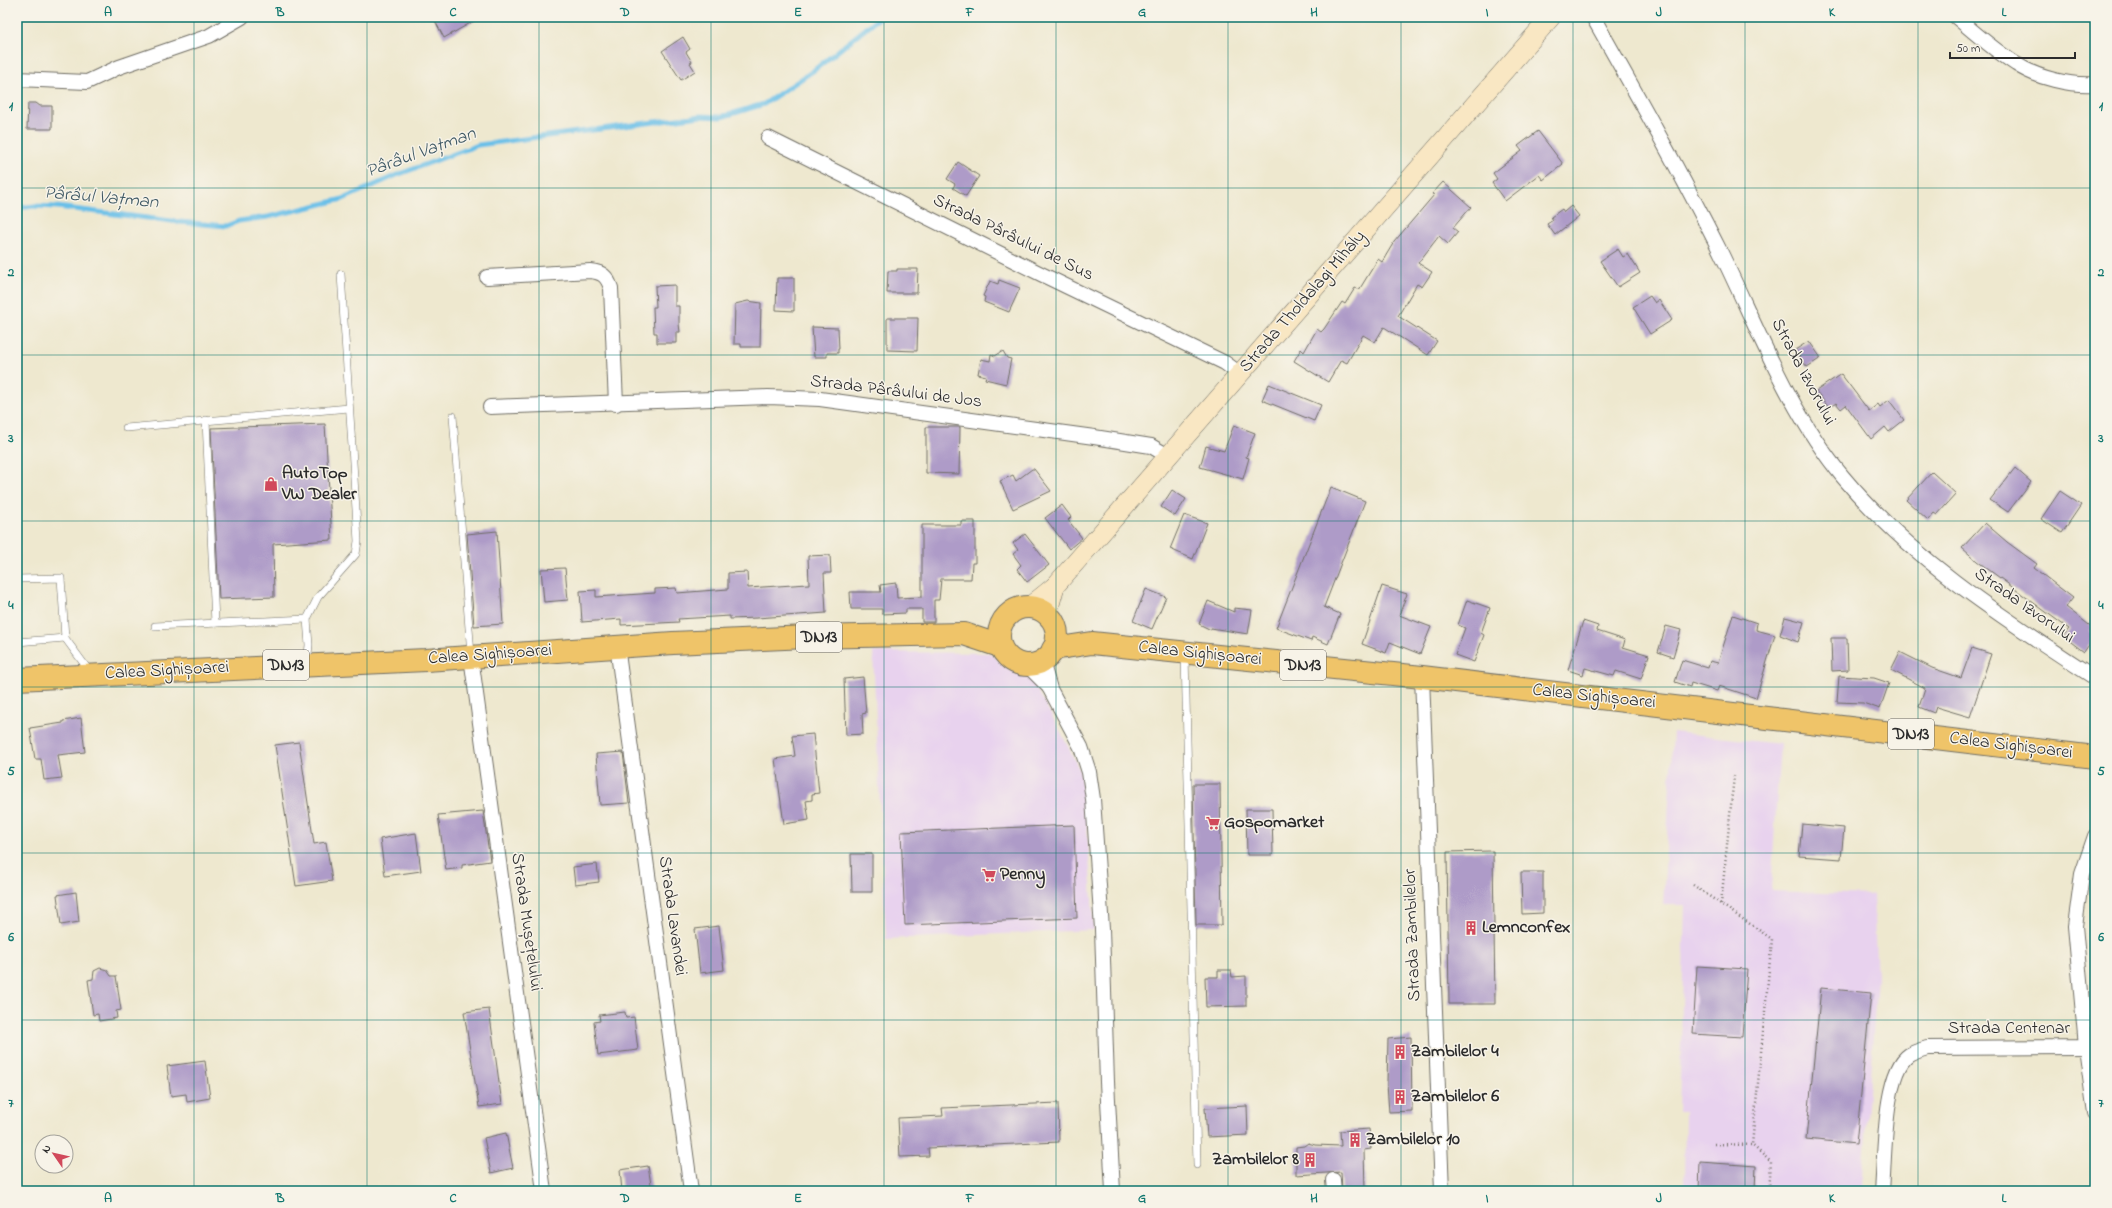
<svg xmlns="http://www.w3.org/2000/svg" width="2112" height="1208" viewBox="0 0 2112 1208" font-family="'Indie Flower',sans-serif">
  <rect width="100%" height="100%" fill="#f7f3e8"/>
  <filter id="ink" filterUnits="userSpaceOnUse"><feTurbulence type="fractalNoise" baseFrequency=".025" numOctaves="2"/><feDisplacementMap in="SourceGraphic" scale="8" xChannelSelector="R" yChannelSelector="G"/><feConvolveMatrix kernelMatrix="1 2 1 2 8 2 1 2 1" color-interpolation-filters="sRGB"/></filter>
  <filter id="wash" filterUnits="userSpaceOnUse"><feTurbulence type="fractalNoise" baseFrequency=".012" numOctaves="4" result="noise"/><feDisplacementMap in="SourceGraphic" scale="16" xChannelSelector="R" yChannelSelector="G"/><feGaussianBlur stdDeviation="0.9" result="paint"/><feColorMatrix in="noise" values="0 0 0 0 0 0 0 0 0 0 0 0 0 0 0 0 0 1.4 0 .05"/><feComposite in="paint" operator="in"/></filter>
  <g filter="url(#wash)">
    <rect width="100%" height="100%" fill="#eee8cf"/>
    <g fill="#e8d2ee">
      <polygon points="873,652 990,653 1007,668 1031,679 1062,734 1080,771 1087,826 1094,930 886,939"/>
      <polygon points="1673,732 1780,744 1771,891 1873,895 1877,978 1862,1191 1684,1191 1685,1112 1679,1112 1685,905 1663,905"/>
    </g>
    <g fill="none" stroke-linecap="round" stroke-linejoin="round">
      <polyline stroke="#6bc0e8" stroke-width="5" points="17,208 35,206 57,207 180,222 226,226 239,221 268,217 343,199 397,175 478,145 701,116 721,117 764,104 813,71 880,17"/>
    </g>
    <g id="blocks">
      <g fill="#ae9bc8">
        <polygon points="433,17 481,17 444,38"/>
        <polygon points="683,37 690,49 686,52 692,62 690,63 695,71 681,80 662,51"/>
        <polygon points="28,103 36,103 40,106 52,106 52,129 27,129"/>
        <polygon points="1538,131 1563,164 1543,180 1539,175 1505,201 1492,183 1497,179 1493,173 1522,151 1518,146"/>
        <polygon points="958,162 979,176 966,196 953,188 955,184 947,179"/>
        <polygon points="1443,182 1471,207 1453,228 1458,232 1448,244 1439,236 1418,263 1432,272 1422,287 1417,284 1398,316 1437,341 1428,355 1384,327 1375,342 1363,335 1347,363 1341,360 1328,382 1294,361 1301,349 1304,352 1317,329 1321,332 1324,329 1342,302 1345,304 1355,288 1359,290 1378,259 1382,262 1394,242 1434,195 1432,194"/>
        <polygon points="1571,206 1579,216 1555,235 1547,224 1553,220 1551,217 1562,209 1564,212"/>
        <polygon points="1618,249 1623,257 1628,254 1640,273 1618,287 1600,261"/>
        <polygon points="897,269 918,269 917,293 887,293 888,271 897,271"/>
        <polygon points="777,278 794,278 794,311 776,310"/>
        <polygon points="999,280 1020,288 1009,312 984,302 985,297 983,296 990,281 998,284"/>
        <polygon points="675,285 675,306 679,306 679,324 680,332 676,332 676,343 657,343 657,333 654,333 653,307 656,307 655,286"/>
        <polygon points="1650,296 1655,303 1659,300 1672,320 1650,334 1633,307"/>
        <polygon points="748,301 761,303 760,347 741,347 741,344 734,344 735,304"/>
        <polygon points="887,318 918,318 917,351 887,350"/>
        <polygon points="812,327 838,328 839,349 838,349 838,353 827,353 827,357 814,357"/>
        <polygon points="1809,341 1821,358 1807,367 1795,350"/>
        <polygon points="1003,351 1007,358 1011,359 1006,384 985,379 986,376 978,374 981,359 990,361 991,354 995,356"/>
        <polygon points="1841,374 1869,411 1878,404 1880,407 1889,400 1904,420 1889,432 1885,427 1871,439 1846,405 1841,409 1836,403 1829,408 1816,391"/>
        <polygon points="1269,384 1321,405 1314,421 1262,400"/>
        <polygon points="325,424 332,540 273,544 274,597 219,599 211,428"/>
        <polygon points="1234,425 1255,433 1246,457 1249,458 1243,479 1200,467 1206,446 1224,451"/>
        <polygon points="926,427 960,427 959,474 926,473"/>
        <polygon points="2015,468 2031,482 2008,512 1990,500"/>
        <polygon points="1032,469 1034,469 1051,491 1013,509 1000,481 1013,475 1016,481"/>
        <polygon points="1932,472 1956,494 1937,515 1934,513 1928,520 1906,500"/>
        <polygon points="1331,487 1365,501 1324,607 1340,614 1328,644 1312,637 1311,641 1276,628"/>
        <polygon points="1172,490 1186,499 1175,516 1161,507"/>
        <polygon points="2060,491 2081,505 2062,533 2041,519"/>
        <polygon points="1062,505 1071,517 1068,520 1082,538 1069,549 1045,518"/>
        <polygon points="1184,515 1207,523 1193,559 1170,549"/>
        <polygon points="961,521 975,521 975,563 972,563 971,579 941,579 939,600 934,600 934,622 922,622 922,609 906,609 906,613 882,614 882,609 851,609 850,592 881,592 880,585 896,583 897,598 922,597 922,525 961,525"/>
        <polygon points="1985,523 2007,542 2037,564 2034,568 2073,598 2066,607 2093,628 2090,632 2095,636 2084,652 2063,636 2069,629 1977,561 1962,548"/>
        <polygon points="497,531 503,624 474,626 467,534"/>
        <polygon points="1025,534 1049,565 1027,582 1017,569 1021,565 1013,554 1018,550 1013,543"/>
        <polygon points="830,555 831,573 824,573 826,613 757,618 730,619 730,616 678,619 679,622 621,625 621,619 582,622 580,591 596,590 596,597 655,593 655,589 676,588 677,593 728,589 728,573 747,572 748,588 808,584 809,584 808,556"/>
        <polygon points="565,568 568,600 544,602 541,569"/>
        <polygon points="1382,586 1407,594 1399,615 1431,627 1420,654 1390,642 1386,653 1362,644"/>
        <polygon points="1146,589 1166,597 1152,629 1133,621"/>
        <polygon points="1467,600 1490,608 1481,633 1484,635 1474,662 1455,655 1465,628 1458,625"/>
        <polygon points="1208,601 1234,612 1234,608 1252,610 1248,634 1211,628 1211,630 1199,624"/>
        <polygon points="1733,615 1757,623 1756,630 1775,635 1756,698 1719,686 1717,691 1691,683 1690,687 1675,682 1682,660 1708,668 1710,661 1718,663"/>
        <polygon points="1785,617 1804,622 1798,642 1780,635"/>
        <polygon points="1583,621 1598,626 1597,631 1625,640 1623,647 1649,655 1641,679 1616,671 1614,676 1585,668 1583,675 1568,670"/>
        <polygon points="1666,626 1681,630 1673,657 1658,652"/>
        <polygon points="1831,638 1847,638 1848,670 1832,671"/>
        <polygon points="1972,648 1991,654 1970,717 1936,707 1934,713 1919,707 1925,688 1891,670 1900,652 1932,668 1961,678"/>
        <polygon points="1839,676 1874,678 1889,683 1880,709 1863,703 1837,702"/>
        <polygon points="863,677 866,713 862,714 863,734 846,735 844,679"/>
        <polygon points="81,718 85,752 58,755 62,778 44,780 41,759 35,759 30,728 63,723 63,721"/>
        <polygon points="813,734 819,793 812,794 812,800 806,801 809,820 784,824 775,759 795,756 792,736"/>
        <polygon points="299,742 314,844 326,842 332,881 296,886 275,745"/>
        <polygon points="623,752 629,803 600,805 596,754"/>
        <polygon points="1193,784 1220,784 1222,925 1196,925"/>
        <polygon points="1246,809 1272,809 1273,855 1247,855"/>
        <polygon points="483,811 490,861 462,865 462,868 446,870 438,815"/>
        <polygon points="1802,824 1844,828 1841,859 1799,856"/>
        <polygon points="1074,825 1077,918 905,925 901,832"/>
        <polygon points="416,833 421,871 385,876 380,839"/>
        <polygon points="1493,851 1495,1004 1449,1004 1447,852"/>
        <polygon points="851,854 872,854 872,892 852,892"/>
        <polygon points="597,864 599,882 575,885 573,867"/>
        <polygon points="1521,872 1543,872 1543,913 1522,914"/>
        <polygon points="76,892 79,922 61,925 57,895"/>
        <polygon points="719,926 724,970 700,973 695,929"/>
        <polygon points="1697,966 1747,969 1742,1037 1693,1034"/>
        <polygon points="100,968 107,970 111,976 116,976 121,1010 116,1011 117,1018 99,1021 98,1014 93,1015 88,980 93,979 94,971"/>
        <polygon points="1218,970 1231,970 1232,977 1246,976 1246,1006 1206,1007 1205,977 1218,977"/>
        <polygon points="1821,988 1871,993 1856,1144 1806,1139"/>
        <polygon points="489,1009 502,1104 479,1107 464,1012"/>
        <polygon points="625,1012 626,1018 634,1017 638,1050 598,1055 594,1022 600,1021 599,1015"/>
        <polygon points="1411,1037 1412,1111 1389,1112 1387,1084 1388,1039"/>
        <polygon points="205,1061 210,1098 187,1102 186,1094 171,1096 167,1066"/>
        <polygon points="1058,1103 1059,1142 928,1148 929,1156 900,1157 898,1118 943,1116 942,1108"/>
        <polygon points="1247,1106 1248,1135 1207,1137 1205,1108"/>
        <polygon points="1369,1129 1371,1149 1364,1150 1365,1191 1342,1191 1341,1172 1296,1175 1296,1147 1304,1146 1308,1143 1315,1145 1341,1146 1340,1131"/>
        <polygon points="506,1133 513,1168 491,1173 484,1138"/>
        <polygon points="1700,1162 1756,1166 1755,1191 1699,1191"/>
        <polygon points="648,1166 652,1191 622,1191 620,1170"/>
      </g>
    </g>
  </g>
  <g filter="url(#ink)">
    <use href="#blocks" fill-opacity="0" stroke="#6f6d64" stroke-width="1"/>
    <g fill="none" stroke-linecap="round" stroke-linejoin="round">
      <defs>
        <g id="lane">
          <polyline points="453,416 471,655"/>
          <polyline points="206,420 215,623"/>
          <polyline points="126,428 349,408"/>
          <polyline points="17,579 61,578 65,638 90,672"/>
          <polyline points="155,626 307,619"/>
          <polyline points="17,642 65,638"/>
          <polyline points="1185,655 1197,1165"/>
          <polyline points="307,664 309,645 307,619 318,597 356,554 358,541 341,274"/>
        </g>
        <g id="street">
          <path d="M1593,17C1637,95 1681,173 1721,253C1757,327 1790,414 1843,477C1912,560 2005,619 2095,678"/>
          <path d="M1956,17C1975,33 1995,51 2016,64C2037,78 2071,86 2095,84"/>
          <polyline points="17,79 87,82 119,67 209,36 242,17"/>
          <polyline points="768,138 1041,274 1225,363 1240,374"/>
          <path d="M487,277L590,271C602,272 607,276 611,288L616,404"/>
          <polyline points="490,407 768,397 820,399 1094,437 1151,446 1168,456"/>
          <polyline points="617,646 691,1191"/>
          <polyline points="471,657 544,1191"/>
          <polyline points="1042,661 1050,689 1081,747 1089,772 1093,799 1102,929 1107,1082 1113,1191"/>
          <polyline points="1027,665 1049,687"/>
          <polyline points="1422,677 1442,1191"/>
          <polyline points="2095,1049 2086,1047 2095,1113"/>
          <polyline points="1333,1180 1334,1191"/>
          <path d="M1882,1191C1885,1160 1883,1072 1909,1055C1914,1052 1921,1050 1927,1048L2086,1047L2075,926L2082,874L2095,836"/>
        </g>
        <g id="secondary">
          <polyline points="1029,607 1055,586 1551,17"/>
          <polyline points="1047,615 1055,586"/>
        </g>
        <g id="highway">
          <circle cx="1028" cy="636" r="29"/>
          <polyline points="1053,649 1092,643 1422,677 2095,757"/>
          <polyline points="17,679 426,660 673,643 807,637 964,634 1000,646"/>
        </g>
      </defs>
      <use href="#lane" stroke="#6f6d64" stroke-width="8"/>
      <use href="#street" stroke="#6f6d64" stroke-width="16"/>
      <use href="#secondary" stroke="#6f6d64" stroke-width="20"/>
      <use href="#highway" stroke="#6f6d64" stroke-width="24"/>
      <g stroke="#6f6d64" stroke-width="2.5" stroke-dasharray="1 3" stroke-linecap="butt">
        <polyline points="1693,885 1772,939 1752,1145"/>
        <polyline points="1721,904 1734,776"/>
        <polyline points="1714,1144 1752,1145 1771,1162 1769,1191"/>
      </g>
      <use href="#lane" stroke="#fff" stroke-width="7"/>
      <use href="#street" stroke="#fff" stroke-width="14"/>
      <use href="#secondary" stroke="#f9e7c3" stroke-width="19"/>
      <use href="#highway" stroke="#efc469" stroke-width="22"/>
    </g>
  </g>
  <path fill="none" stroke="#0f766e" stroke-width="1" stroke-opacity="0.55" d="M194,17V1191M367,17V1191M539,17V1191M711,17V1191M884,17V1191M1056,17V1191M1228,17V1191M1401,17V1191M1573,17V1191M1745,17V1191M1918,17V1191M17,188H2095M17,355H2095M17,521H2095M17,687H2095M17,853H2095M17,1020H2095"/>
  <defs>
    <symbol id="shop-bare" viewBox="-9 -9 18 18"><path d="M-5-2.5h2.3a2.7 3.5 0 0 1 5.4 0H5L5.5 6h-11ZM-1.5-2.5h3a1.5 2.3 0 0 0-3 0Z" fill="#d1495b" stroke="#f7f3e8" stroke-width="2.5" paint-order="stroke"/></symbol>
    <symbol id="supermarket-bare" viewBox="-9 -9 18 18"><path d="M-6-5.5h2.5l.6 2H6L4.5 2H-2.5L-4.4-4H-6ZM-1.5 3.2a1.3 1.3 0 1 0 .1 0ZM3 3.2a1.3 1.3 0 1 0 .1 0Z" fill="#d1495b" stroke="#f7f3e8" stroke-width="2.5" paint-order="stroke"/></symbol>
    <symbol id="building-bare" viewBox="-9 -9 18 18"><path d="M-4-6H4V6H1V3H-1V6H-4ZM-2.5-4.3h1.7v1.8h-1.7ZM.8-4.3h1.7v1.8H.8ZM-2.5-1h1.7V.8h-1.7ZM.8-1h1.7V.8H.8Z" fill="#d1495b" stroke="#f7f3e8" stroke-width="2.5" paint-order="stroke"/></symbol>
  </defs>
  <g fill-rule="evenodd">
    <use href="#shop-bare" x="261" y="474" width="20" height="20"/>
    <use href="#supermarket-bare" x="1203" y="813" width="20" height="20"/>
    <use href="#supermarket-bare" x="979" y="865" width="20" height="20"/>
    <use href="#building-bare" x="1461" y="918" width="20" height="20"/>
    <use href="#building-bare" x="1390" y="1042" width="20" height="20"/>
    <use href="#building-bare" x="1390" y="1087" width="20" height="20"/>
    <use href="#building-bare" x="1345" y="1130" width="20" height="20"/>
    <use href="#building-bare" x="1300" y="1150" width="20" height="20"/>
  </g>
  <g text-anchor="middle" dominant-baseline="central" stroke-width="3" stroke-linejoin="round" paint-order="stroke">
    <g fill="#f7f3e8" stroke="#686764" stroke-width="1">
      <rect x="796" y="622" width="46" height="30" rx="3"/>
      <rect x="263" y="650" width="46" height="30" rx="3"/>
      <rect x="1280" y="650" width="46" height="30" rx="3"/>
      <rect x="1888" y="719" width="46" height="30" rx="3"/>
    </g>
    <g font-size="17" font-weight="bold" fill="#2b2b2b">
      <text x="819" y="637">DN13</text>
      <text x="286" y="665">DN13</text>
      <text x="1303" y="665">DN13</text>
      <text x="1911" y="734">DN13</text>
    </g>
    <g font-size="18" fill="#2b2b2b" stroke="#f7f3e8">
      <text transform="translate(1013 238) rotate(26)">Strada Pârâului de Sus</text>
      <text transform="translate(1303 302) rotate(-49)">Strada Tholdalagi Mihály</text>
      <text transform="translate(1803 372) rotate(62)">Strada Izvorului</text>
      <text transform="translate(896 392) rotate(7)">Strada Pârâului de Jos</text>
      <text transform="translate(2024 606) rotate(35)">Strada Izvorului</text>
      <text transform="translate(1200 654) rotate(6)">Calea Sighișoarei</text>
      <text transform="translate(490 655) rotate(-4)">Calea Sighișoarei</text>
      <text transform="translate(167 671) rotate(-3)">Calea Sighișoarei</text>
      <text transform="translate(1594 697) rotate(6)">Calea Sighișoarei</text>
      <text transform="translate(2011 746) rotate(7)">Calea Sighișoarei</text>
      <text transform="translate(672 916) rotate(82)">Strada Lavandei</text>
      <text transform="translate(526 922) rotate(82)">Strada Mușețelului</text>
      <text transform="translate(1413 935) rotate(-92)">Strada Zambilelor</text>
      <text x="2009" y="1029">Strada Centenar</text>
    </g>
    <g font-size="18" font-weight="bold" fill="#2b2b2b" stroke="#f7f3e8" text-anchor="start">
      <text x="282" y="474">AutoTop<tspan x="282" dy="21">VW Dealer</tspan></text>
      <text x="1224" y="823">Gospomarket</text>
      <text x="1000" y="875">Penny</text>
      <text x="1482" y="928">Lemnconfex</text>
      <text x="1411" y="1052">Zambilelor 4</text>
      <text x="1411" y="1097">Zambilelor 6</text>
      <text x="1366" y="1140">Zambilelor 10</text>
      <text x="1299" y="1160" text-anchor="end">Zambilelor 8</text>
    </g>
    <g font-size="19" font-style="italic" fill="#3e5864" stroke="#f7f3e8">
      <text transform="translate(421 153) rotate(-20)">Pârâul Vațman</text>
      <text transform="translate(101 198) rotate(5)">Pârâul Vațman</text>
    </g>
  </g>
  <rect width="2112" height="1208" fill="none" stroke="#f7f3e8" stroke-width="44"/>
  <g transform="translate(54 1154) rotate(304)"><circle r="19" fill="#f7f3e8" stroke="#a5a39c"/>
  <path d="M0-3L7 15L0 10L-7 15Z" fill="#d1495b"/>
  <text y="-6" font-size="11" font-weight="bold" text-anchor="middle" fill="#2b2b2b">N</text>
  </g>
  <path d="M1950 52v6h125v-6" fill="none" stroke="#2b2b2b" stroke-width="2"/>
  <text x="1956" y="52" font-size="12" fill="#2b2b2b" stroke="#f7f3e8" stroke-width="3" paint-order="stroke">50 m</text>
  <rect x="22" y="22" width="2068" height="1164" fill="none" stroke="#0f766e" stroke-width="1.5"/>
  <g font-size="13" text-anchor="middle" font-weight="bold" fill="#0f766e">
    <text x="108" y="16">A</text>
    <text x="280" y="16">B</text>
    <text x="453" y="16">C</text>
    <text x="625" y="16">D</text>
    <text x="798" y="16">E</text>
    <text x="970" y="16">F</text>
    <text x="1142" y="16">G</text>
    <text x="1314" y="16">H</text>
    <text x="1487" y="16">I</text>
    <text x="1659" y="16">J</text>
    <text x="1832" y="16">K</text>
    <text x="2004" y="16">L</text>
    <text x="11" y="110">1</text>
    <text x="2101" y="110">1</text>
    <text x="11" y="276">2</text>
    <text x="2101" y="276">2</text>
    <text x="11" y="442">3</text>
    <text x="2101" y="442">3</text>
    <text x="11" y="609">4</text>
    <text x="2101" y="609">4</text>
    <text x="11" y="775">5</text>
    <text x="2101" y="775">5</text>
    <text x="11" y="941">6</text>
    <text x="2101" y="941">6</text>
    <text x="11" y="1107">7</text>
    <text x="2101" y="1107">7</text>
    <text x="108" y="1202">A</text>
    <text x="280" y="1202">B</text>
    <text x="453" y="1202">C</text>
    <text x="625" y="1202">D</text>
    <text x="798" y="1202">E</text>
    <text x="970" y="1202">F</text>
    <text x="1142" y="1202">G</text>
    <text x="1314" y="1202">H</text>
    <text x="1487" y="1202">I</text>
    <text x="1659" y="1202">J</text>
    <text x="1832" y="1202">K</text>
    <text x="2004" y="1202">L</text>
  </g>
</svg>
